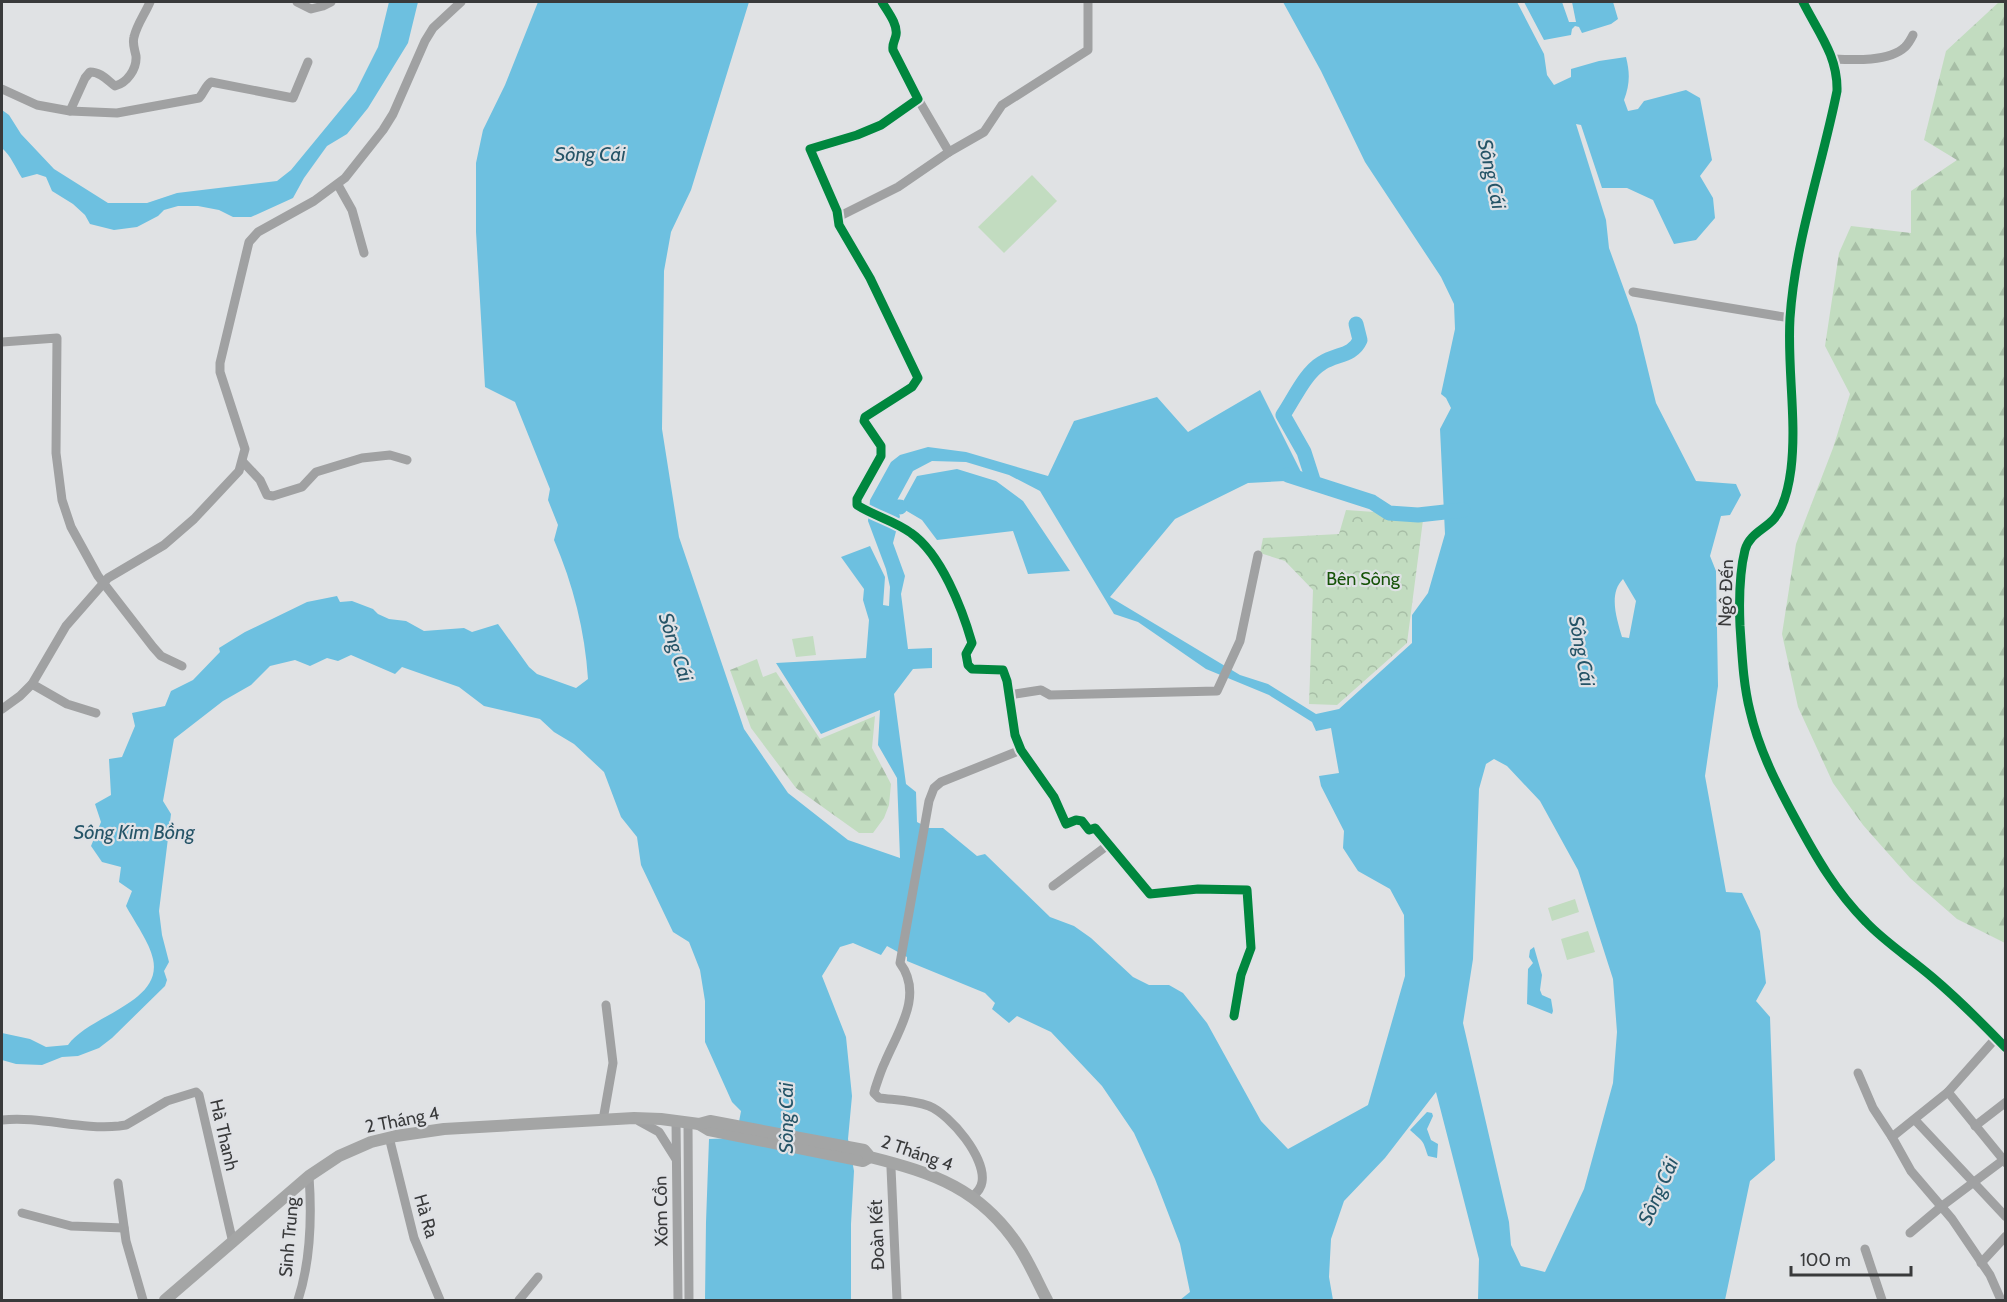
<svg xmlns="http://www.w3.org/2000/svg" width="2007" height="1302" viewBox="0 0 2007 1302" font-family="Cabin,sans-serif">
  <defs>
    <pattern id="forest-firs" width="22" height="20" patternUnits="userSpaceOnUse" patternTransform="scale(1.5)"><rect width="22" height="20" fill="#c2dcc0"/><path d="M5 1l3.5 6h-7zM16 11l3.5 6h-7z" fill="#a7bea6"/></pattern>
    <pattern id="park-crowns" width="20" height="18" patternUnits="userSpaceOnUse" patternTransform="scale(1.5)"><rect width="20" height="18" fill="#c2dcc0"/><path d="M2 6a3 3 0 1 1 6 0M12 15a3 3 0 1 1 6 0" fill="none" stroke="#a7bea6"/></pattern>
  </defs>
  <rect width="100%" height="100%" fill="#e0e2e4"/>
  <g fill="#c2dcc0">
    <polygon points="1032,175 1057,201 1004,253 978,227"/>
    <polygon points="813,636 816,655 796,657 792,639"/>
    <polygon points="1575,899 1579,912 1552,921 1548,908"/>
    <polygon points="1588,931 1595,952 1567,960 1561,939"/>
  </g>
  <g fill="url(#forest-firs)">
    <polygon points="1999,2 2006,2 2005,943 1957,919 1910,878 1863,825 1833,783 1798,707 1782,634 1796,544 1833,448 1850,394 1825,346 1839,253 1851,226 1911,233 1911,191 1957,160 1924,140 1946,51"/>
    <polygon points="757,659 763,677 776,672 820,739 875,716 872,748 891,784 889,805 884,818 873,833 859,833 796,788 751,728 730,670"/>
  </g>
  <polygon fill="url(#park-crowns)" points="1346,510 1389,513 1423,520 1407,643 1337,705 1309,704 1313,590 1285,561 1260,553 1263,538 1339,534"/>
  <g fill="#6dc0e0" fill-rule="evenodd">
    <path d="M389,2H418L408,43L368,108L347,134L327,146L304,178L293,198L251,217H233L219,210L198,206H178L164,210L158,216L137,227L114,230L90,224L85,215L73,204L52,191L46,177L37,174L22,178C15,167 11,156 2,148V110L9,115L21,134L54,169L108,203H147L177,193L277,181L291,170L356,91L378,47Z"/>
    <path d="M538,2H749L691,190L671,232L664,271L662,429L679,537L744,729L788,793L848,840L900,858L897,778L878,745L880,710L821,734L776,663L866,658L869,620L863,600L864,589L841,557L870,546L885,577L883,605L889,606L890,587L886,569L868,521L870,500L891,462L900,455L928,447L966,452L1048,476L1074,421L1157,397L1188,432L1260,390L1305,480L1248,483L1175,519L1110,597L1240,675L1268,684L1316,714L1339,709L1412,643V615L1428,593L1445,534L1440,429L1451,408L1446,398L1441,394L1455,329L1454,304L1441,277L1365,162L1321,71L1283,2H1517L1544,54L1547,75L1554,85L1571,77V69L1599,61L1626,57C1630,73 1630,84 1624,100L1628,111L1638,109L1644,101L1686,90L1700,98L1712,160L1700,176L1713,198L1715,218L1696,240L1674,244L1653,200L1627,188H1602L1581,125L1576,124L1606,220L1609,248L1637,325L1656,403L1696,481L1736,484L1741,495L1730,515L1721,516L1710,556L1716,571L1718,686L1705,776L1726,892L1742,893L1760,931L1766,983L1756,1001L1770,1017L1775,1160L1750,1181L1725,1300H1478L1479,1259L1436,1092L1385,1158L1344,1201L1331,1239L1329,1277L1333,1300H1180L1190,1292L1180,1244L1155,1179L1134,1133L1102,1086L1051,1032L1017,1016L1009,1023L992,1009L995,1003L985,993L907,961V957L887,946L881,955L853,943L840,947L822,976L846,1037L852,1096L848,1139L854,1171L851,1224V1300H705L706,1222L709,1139L736,1138L741,1111L732,1102L705,1042V1001L700,970L689,942L673,932L641,865L637,837L621,817L604,772L574,744L554,732L540,719L484,706L459,687L402,667L395,674L351,655L338,661L327,658L310,666L295,660L270,666L251,685L223,701L174,739L163,801L171,814L159,911L162,935L169,962L164,971L167,980L165,986L112,1038L99,1048L78,1056L62,1057L42,1065L16,1064L2,1060V1033L30,1039L46,1047L68,1045C89,1015 163,1003 153,959C150,943 134,921 126,906L132,891L119,882L121,867L102,862L91,846L101,822L95,804L111,795L109,759L122,757L135,726L132,713L165,706L171,691L193,680L220,652L219,648L245,632L307,602L337,596L340,602L352,601L373,609L378,614L389,619L406,621L424,631L464,628L472,632L498,624L529,667L537,674L576,688L588,679C585,631 573,584 554,540L558,525L548,500L550,489L515,402L485,387L476,232V163L483,130L505,85ZM932,461L966,462L1009,475L1040,491L1114,614L1138,622L1206,669L1269,695L1312,722L1316,731L1331,728L1339,773L1319,776L1321,786L1344,831L1343,848L1358,871L1390,889L1404,915L1405,976L1368,1105L1288,1149L1261,1121L1207,1023L1183,993L1169,985H1149L1133,977L1091,938L1074,926L1050,917L985,854L977,856L943,828H929L917,822L916,792L906,784L894,694L913,669L932,668V648L908,649L901,594L905,576L893,543L900,516L894,506L913,471ZM1623,579L1636,601L1629,638L1622,637C1617,619 1608,594 1623,579ZM1494,759L1507,766L1540,801L1578,870L1613,979L1617,1032L1613,1083L1584,1189L1545,1272L1521,1266L1511,1245L1509,1222L1463,1023L1473,959L1479,789L1486,764Z"/>
    <polygon points="1524,2 1562,2 1569,22 1576,22 1572,2 1613,2 1618,19 1611,24 1582,33 1579,27 1575,26 1572,29 1571,35 1544,40"/>
    <polygon points="957,469 996,481 1023,501 1070,571 1028,574 1013,531 937,540 922,520 900,507 917,476"/>
    <polygon points="1534,947 1542,975 1540,990 1542,995 1551,999 1553,1011 1552,1014 1527,1004 1528,969 1533,963 1529,957 1530,950"/>
    <path d="M1427,1112L1432,1113L1433,1116L1427,1129L1431,1140L1438,1144L1437,1158L1428,1156C1422,1138 1424,1143 1410,1130Z"/>
  </g>
  <g fill="none" stroke-linecap="round" stroke-linejoin="round">
    <g stroke="#6dc0e0" stroke-width="15">
      <polyline points="1288,475 1372,502 1389,513 1418,515 1463,510"/>
      <path d="M1314,483L1304,452L1283,415C1294,399 1305,373 1322,363C1336,354 1353,356 1360,340L1356,324"/>
      <polyline points="883,500 893,507 900,507"/>
    </g>
    <g stroke="#a0a1a2" stroke-width="9">
      <polyline points="297,2 311,9 323,6 331,2"/>
      <path d="M882,2C887,11 898,24 896,35C895,41 892,43 893,50L918,99L881,125L857,135L810,149L837,211L839,225L870,278L918,378L912,387L865,417L864,421L881,446V456L857,499V505C874,516 895,521 911,533C941,554 962,608 972,643L966,654L968,665L972,669L1003,670L1007,681L1015,735L1021,750L1054,797L1066,824L1076,820L1082,821L1089,830L1095,828L1150,894L1198,889L1247,890L1251,948L1241,975L1234,1016"/>
      <path d="M1803,2C1818,32 1838,56 1837,91C1822,166 1795,242 1790,318C1787,368 1797,419 1791,469C1789,485 1785,507 1773,520C1763,530 1749,535 1745,550C1739,574 1739,602 1740,626C1742,654 1743,683 1750,711C1759,750 1777,785 1796,820C1816,857 1836,892 1866,922C1886,943 1910,958 1932,977C1958,999 1982,1023 2006,1048"/>
      <path d="M1833,59C1853,60 1889,62 1905,47C1908,44 1911,39 1913,35"/>
      <path d="M2,89L37,105L70,111L85,78L90,72C101,72 107,80 115,86C127,83 137,69 136,56C135,50 132,44 134,37C137,24 145,14 150,2"/>
      <polyline points="918,99 949,152"/>
      <path d="M70,111L117,113L199,98C204,93 205,86 211,82L293,98L308,62"/>
      <polyline points="338,185 352,210 364,253"/>
      <polyline points="838,217 898,187 949,152 984,132 1002,105 1088,50 1088,2"/>
      <polyline points="1633,292 1790,318"/>
      <polyline points="2,342 57,338 56,453 62,500 71,527 98,576 153,647 161,656 182,666"/>
      <polyline points="243,462 260,480 267,495 273,496 302,487 316,472 362,458 390,455 407,460"/>
      <polyline points="32,684 67,704 96,713"/>
      <polyline points="1009,695 1041,690 1050,695 1217,691 1240,641 1258,555"/>
      <polyline points="2,709 20,696 32,684 66,626 108,578 164,545 194,519 239,471 245,449 220,372 220,363 249,242 258,232 314,201 345,178 383,130 393,114 425,41 433,28 461,2"/>
      <polyline points="1053,886 1108,845"/>
      <polyline points="1996,1038 1948,1092 1892,1137 1911,1171 1952,1219 1969,1244 1990,1275 2001,1300"/>
      <polyline points="1858,1073 1873,1108 1892,1137"/>
      <polyline points="1948,1092 2006,1163"/>
      <path d="M2,1120C41,1116 80,1130 119,1126L126,1125L167,1101L196,1092L199,1095L233,1243"/>
      <polyline points="603,1120 613,1063 606,1005"/>
      <polyline points="1915,1120 2006,1217"/>
      <polyline points="639,1121 659,1132 676,1159"/>
      <polyline points="676,1121 678,1300"/>
      <polyline points="688,1123 689,1300"/>
      <polyline points="1975,1126 2006,1102"/>
      <polyline points="389,1137 414,1238 440,1300"/>
      <polyline points="891,1168 897,1300"/>
      <polyline points="118,1183 126,1241 143,1300"/>
      <path d="M972,1197C977,1193 981,1189 982,1182C986,1158 951,1115 929,1106C913,1100 895,1100 879,1098L874,1093L875,1089C878,1080 881,1070 885,1062C898,1031 924,995 900,963L929,801L934,788L941,782L1021,750"/>
      <polyline points="22,1213 71,1226 124,1228"/>
      <polyline points="1910,1233 1942,1206 2006,1158"/>
      <polyline points="1865,1249 1882,1300"/>
      <polyline points="1981,1263 2006,1236"/>
      <path d="M298,1300C311,1260 312,1218 309,1176"/>
      <polyline points="519,1300 538,1277"/>
    </g>
    <g stroke="#a4a5a5" stroke-width="12">
      <polyline points="699,1124 709,1130 863,1161 870,1157"/>
      <path d="M165,1300L309,1176L339,1156L371,1142L396,1136L444,1129L634,1118L661,1119L699,1124L710,1121L864,1150L870,1157C934,1173 981,1189 1019,1247C1030,1264 1038,1283 1047,1300"/>
    </g>
    <defs>
      <g id="cycleway">
        <path d="M882,2C887,11 898,24 896,35C895,41 892,43 893,50L918,99L881,125L857,135L810,149L837,211L839,225L870,278L918,378L912,387L865,417L864,421L881,446V456L857,499V505C874,516 895,521 911,533C941,554 962,608 972,643L966,654L968,665L972,669L1003,670L1007,681L1015,735L1021,750L1054,797L1066,824L1076,820L1082,821L1089,830L1095,828L1150,894L1198,889L1247,890L1251,948L1241,975L1234,1016"/>
        <path d="M1803,2C1818,32 1838,56 1837,91C1822,166 1795,242 1790,318C1787,368 1797,419 1791,469C1789,485 1785,507 1773,520C1763,530 1749,535 1745,550C1739,574 1739,602 1740,626C1742,654 1743,683 1750,711C1759,750 1777,785 1796,820C1816,857 1836,892 1866,922C1886,943 1910,958 1932,977C1958,999 1982,1023 2006,1048"/>
      </g>
    </defs>
    <use href="#cycleway" stroke="#dfe1e5" stroke-width="13"/>
    <use href="#cycleway" stroke="#00873e" stroke-width="9"/>
  </g>
  <g text-anchor="middle" dominant-baseline="central" stroke-width="4.5" stroke-linejoin="round" paint-order="stroke">
    <g font-size="18" fill="#165308" stroke="#dfe1e5">
      <text x="1363" y="579">Bên Sông</text>
    </g>
    <g font-size="18" fill="#393a3b" stroke="#dfe1e5">
      <text transform="translate(1726 593) rotate(-88)">Ngô Đến</text>
      <text transform="translate(402 1120) rotate(-11)">2 Tháng 4</text>
      <text transform="translate(224 1135) rotate(77)">Hà Thanh</text>
      <text transform="translate(917 1153) rotate(19)">2 Tháng 4</text>
      <text transform="translate(661 1211) rotate(-91)">Xóm Cồn</text>
      <text transform="translate(426 1216) rotate(74)">Hà Ra</text>
      <text transform="translate(877 1235) rotate(-92)">Đoàn Kết</text>
      <text transform="translate(289 1237) rotate(-85)">Sinh Trung</text>
    </g>
    <g font-size="20" font-style="italic" fill="#255467" stroke="#dfe1e5">
      <text x="590" y="154">Sông Cái</text>
      <text transform="translate(1492 174) rotate(78)">Sông Cái</text>
      <text transform="translate(676 647) rotate(72)">Sông Cái</text>
      <text transform="translate(1582 651) rotate(80)">Sông Cái</text>
      <text x="134" y="832">Sông Kim Bồng</text>
      <text transform="translate(786 1118) rotate(-90)">Sông Cái</text>
      <text transform="translate(1658 1191) rotate(-66)">Sông Cái</text>
    </g>
  </g>
  <rect width="2007" height="1302" fill="none" stroke="#393a3b" stroke-width="6"/>
  <path d="M1791 1266v9h120v-9" fill="none" stroke="#393a3b" stroke-width="3"/>
  <text x="1800" y="1266" font-size="18" fill="#393a3b" stroke="#dfe1e5" stroke-width="4.5" paint-order="stroke">100 m</text>
</svg>
